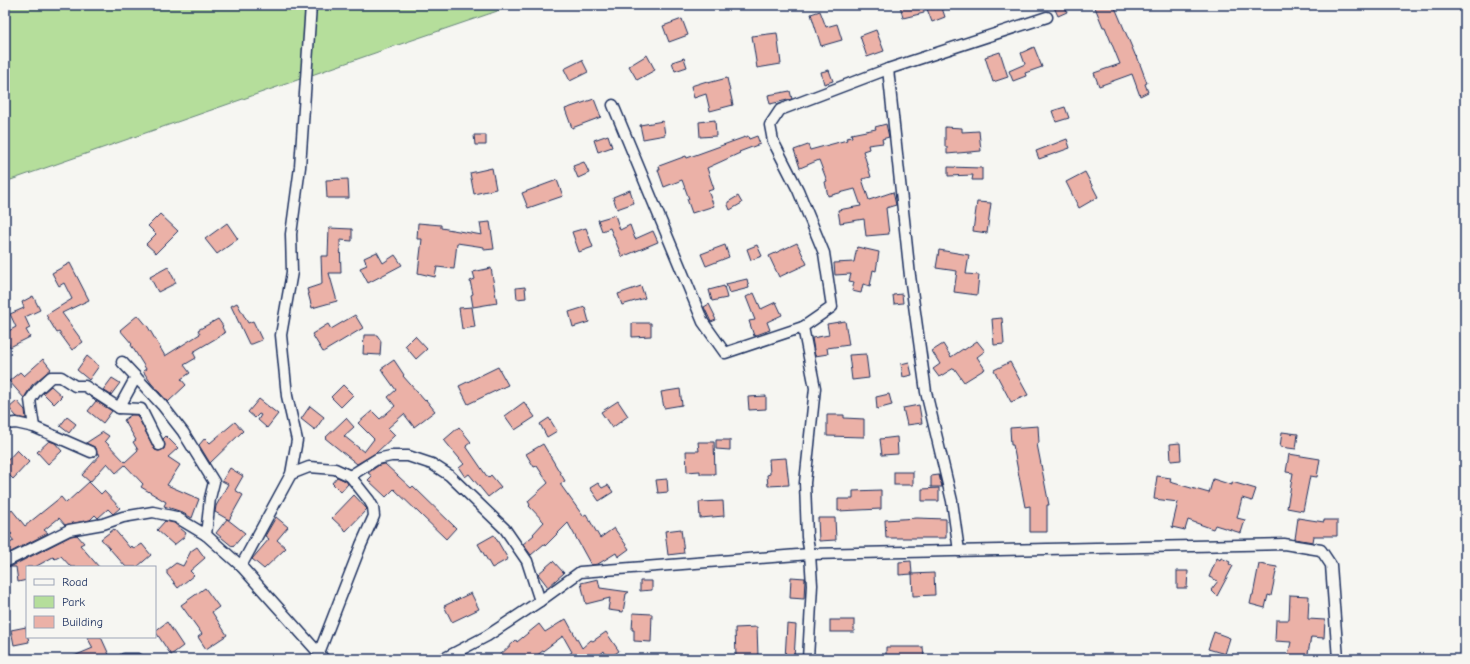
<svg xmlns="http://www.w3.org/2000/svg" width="1470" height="664" viewBox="0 0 1470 664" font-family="'Comic Neue',sans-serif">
  <rect width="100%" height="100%" fill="#f6f6f2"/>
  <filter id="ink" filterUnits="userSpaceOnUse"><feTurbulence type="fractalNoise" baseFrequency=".025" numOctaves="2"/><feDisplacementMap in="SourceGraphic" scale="8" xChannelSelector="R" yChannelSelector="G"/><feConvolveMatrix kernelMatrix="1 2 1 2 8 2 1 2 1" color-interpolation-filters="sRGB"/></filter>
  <g filter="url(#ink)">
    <polygon fill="#b5de9b" stroke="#68867c" points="5,5 515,5 392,47 5,182"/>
    <g fill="#ebb1a7" stroke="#1b2f5e">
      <polygon points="900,5 923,5 924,13 903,18"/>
      <polygon points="941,5 945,17 932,22 927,9"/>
      <polygon points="1053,5 1064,5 1067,12 1058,16"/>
      <polygon points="1094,5 1114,5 1136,57 1137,56 1147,83 1145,84 1148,92 1140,96 1132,74 1099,86 1094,73 1120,64 1105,27 1103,27"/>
      <polygon points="820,11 826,27 837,24 842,40 821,46 811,14"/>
      <polygon points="682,19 688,35 669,42 663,26"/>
      <polygon points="876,30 884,51 867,57 860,36"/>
      <polygon points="777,33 781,64 757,68 752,36"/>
      <polygon points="1034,47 1042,67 1025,73 1026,76 1013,81 1009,71 1025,64 1021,53"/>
      <polygon points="1000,52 1008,77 993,82 985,57"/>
      <polygon points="647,55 655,70 637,80 629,66"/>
      <polygon points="684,58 687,67 675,71 672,62"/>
      <polygon points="582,60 588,72 570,81 564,69"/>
      <polygon points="829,70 833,81 824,84 821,72"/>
      <polygon points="727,78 733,105 710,111 706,94 694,98 691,86 707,81 708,83"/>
      <polygon points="790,91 792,99 770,104 768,95"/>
      <polygon points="594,99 601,117 572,128 565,109"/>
      <polygon points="1065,107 1069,118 1056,122 1052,111"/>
      <polygon points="715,120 716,136 700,137 699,122"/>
      <polygon points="663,121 665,135 643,139 640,125"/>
      <polygon points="886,124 889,137 882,139 883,143 868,145 869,149 863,151 871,177 862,179 869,200 893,192 896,205 886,208 889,234 866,236 864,219 840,223 838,210 861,206 855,189 828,196 825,182 827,181 819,160 800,168 794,150 808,145 810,150 847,140 846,138 852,137 851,134 876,129 875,127"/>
      <polygon points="945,127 962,128 962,132 979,131 981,151 947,154 947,147 945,147"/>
      <polygon points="474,135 486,135 486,145 475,145"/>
      <polygon points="608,135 612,147 598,152 594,140"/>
      <polygon points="748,136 749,139 757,136 760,144 739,152 740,153 707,168 714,189 708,191 714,206 692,213 687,199 689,199 682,180 664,187 658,170 660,170 659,166 686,156 687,158"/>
      <polygon points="1067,139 1070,148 1039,159 1036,151"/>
      <polygon points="584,162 589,173 578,178 573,166"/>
      <polygon points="948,167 982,168 982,180 972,180 973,175 948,176"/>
      <polygon points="492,168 496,189 474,194 470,173"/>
      <polygon points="1085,172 1098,197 1079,208 1066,182"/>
      <polygon points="348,179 349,198 327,198 326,180"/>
      <polygon points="557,180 563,196 528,208 522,193"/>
      <polygon points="630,190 634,203 617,209 613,197"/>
      <polygon points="738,196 742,203 730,210 728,205 728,202"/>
      <polygon points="977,202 991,203 987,233 973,231"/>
      <polygon points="160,214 178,231 156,253 146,244 156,234 148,226"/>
      <polygon points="615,215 620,230 630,225 635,239 653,231 658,242 622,257 610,228 602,231 598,220"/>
      <polygon points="490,222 494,249 484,250 484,247 457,243 454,269 437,267 435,277 418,273 422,239 417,239 418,223 441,225 441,228 482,235 480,223"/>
      <polygon points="227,223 238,239 217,254 205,239"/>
      <polygon points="329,228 352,229 352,241 340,240 341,273 329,273 337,301 312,308 307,289 322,284 321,256 328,256"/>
      <polygon points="586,228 593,247 579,252 572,232"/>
      <polygon points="797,243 807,264 779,277 769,256"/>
      <polygon points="725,245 729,257 706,266 701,254"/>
      <polygon points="757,245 762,256 751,260 747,249"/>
      <polygon points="857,247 879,252 876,271 873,270 870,286 863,284 861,293 852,291 854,282 849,281 851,274 835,275 834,263 854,262"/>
      <polygon points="939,250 969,255 966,274 979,275 977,295 954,292 957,271 936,268"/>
      <polygon points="377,252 383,263 395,255 402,265 368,283 360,268 367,265 364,258"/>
      <polygon points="70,263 89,300 62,313 83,342 72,350 59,332 57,333 46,315 72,299 64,283 59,286 52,273"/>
      <polygon points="168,267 176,283 158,292 150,277"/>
      <polygon points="491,268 497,303 473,307 471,295 473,294 470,281 475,279 473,272"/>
      <polygon points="747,279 749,288 729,293 726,284"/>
      <polygon points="641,286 645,298 622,305 618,294"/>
      <polygon points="724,286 727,298 712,301 709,290"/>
      <polygon points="525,287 526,298 517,299 516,288"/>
      <polygon points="754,293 761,309 776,302 782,315 767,322 770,330 754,336 749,321 755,320 746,297"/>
      <polygon points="902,294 903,303 894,304 893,295"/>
      <polygon points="33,296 40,310 25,317 30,328 26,330 30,337 10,347 5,337 5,333 16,327 10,314 24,308 22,302"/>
      <polygon points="237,303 248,323 253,321 262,340 252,344 249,344 231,306"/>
      <polygon points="709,304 715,316 714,316 716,320 711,322 704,307"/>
      <polygon points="472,307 475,327 462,329 459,308"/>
      <polygon points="585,307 589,322 573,327 569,312"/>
      <polygon points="138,315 148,327 165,356 200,334 198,330 218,319 223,326 222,327 225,333 193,352 196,358 184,365 190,373 181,379 186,385 168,402 151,383 143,371 146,369 131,345 132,344 120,330"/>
      <polygon points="355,315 363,328 323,352 312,334 328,324 331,329"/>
      <polygon points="1002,318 1004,344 994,345 992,319"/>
      <polygon points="845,321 849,345 827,348 828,354 815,356 812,338 829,335 827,324"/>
      <polygon points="632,323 651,323 651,336 632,337"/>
      <polygon points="364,335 377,335 381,341 380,355 363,354"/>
      <polygon points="415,336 427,349 416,359 405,346"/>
      <polygon points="977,341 985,351 977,357 985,369 964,382 954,368 939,377 933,369 940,364 932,351 943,344 951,357 963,349 964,350"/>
      <polygon points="866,354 869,378 852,380 849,355"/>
      <polygon points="87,356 99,366 89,380 77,370"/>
      <polygon points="43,359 51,369 32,385 24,398 9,381 20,372 24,376"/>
      <polygon points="394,360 404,375 403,376 425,401 426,400 435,411 414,427 404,414 388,428 395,435 376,453 357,464 325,438 346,418 354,427 344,436 364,452 374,439 358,423 372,411 380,419 395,406 388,397 396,390 381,369"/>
      <polygon points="909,362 912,375 903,377 901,364"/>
      <polygon points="1010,362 1028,395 1011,402 994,370"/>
      <polygon points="498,367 508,385 468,404 459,386"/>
      <polygon points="112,378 120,383 111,395 103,390"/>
      <polygon points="343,385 353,395 341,407 331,397"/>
      <polygon points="51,386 62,396 54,404 43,393"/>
      <polygon points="680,389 682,405 664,408 661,392"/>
      <polygon points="889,394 892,405 877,409 876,397"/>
      <polygon points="766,396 766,409 749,410 748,397"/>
      <polygon points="259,399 278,414 267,428 258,420 261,415 259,414 255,418 248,412"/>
      <polygon points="17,401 25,410 26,419 17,417 9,408"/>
      <polygon points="96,401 112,411 103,423 88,411"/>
      <polygon points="618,401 628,416 612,428 601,412"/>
      <polygon points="524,402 535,417 515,430 505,416"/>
      <polygon points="919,405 922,423 907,425 903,408"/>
      <polygon points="310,406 324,417 315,430 301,419"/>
      <polygon points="131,415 137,415 155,450 159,451 164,449 165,445 163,439 166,436 178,448 168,457 180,465 167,485 199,499 192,518 179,511 164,506 166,502 141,487 143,484 125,465 116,473 107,463 90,482 82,475 100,455 97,453 96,448 86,443 103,432 109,436 105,441 125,462 138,450 133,442 136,440 124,420"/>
      <polygon points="827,415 844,415 844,418 864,419 864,437 827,436"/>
      <polygon points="67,417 76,424 69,433 60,426"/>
      <polygon points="549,418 557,431 547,437 540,424"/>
      <polygon points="235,422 243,431 210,463 199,445 205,438 210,443"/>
      <polygon points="1038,426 1039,443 1037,444 1049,505 1047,505 1047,532 1030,532 1030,506 1025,507 1013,445 1011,445 1010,428"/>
      <polygon points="459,427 471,442 466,446 488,478 491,475 501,487 488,497 469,474 465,477 459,468 464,464 444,440"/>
      <polygon points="1282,432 1298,434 1296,449 1280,447"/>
      <polygon points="897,437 898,454 882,455 880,439"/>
      <polygon points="716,440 730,440 730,450 716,449"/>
      <polygon points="49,441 55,443 62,451 48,464 37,452"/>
      <polygon points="698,442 714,442 715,474 700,474 700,471 687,472 686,451 699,451"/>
      <polygon points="1180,443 1181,460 1171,461 1170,444"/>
      <polygon points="543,444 565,481 560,484 583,516 586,514 600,538 614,528 629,549 618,557 616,553 598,564 591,565 568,523 545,546 544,544 531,555 523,544 534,535 533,534 544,522 529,506 530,505 528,501 548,483 537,466 534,467 526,454"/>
      <polygon points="17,450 29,462 13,479 5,471 5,463"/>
      <polygon points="1289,454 1320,459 1317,477 1310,476 1303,511 1287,508 1293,473 1286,472"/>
      <polygon points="786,458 789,485 768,486 767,475 770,474 769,459"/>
      <polygon points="385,464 411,488 413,486 456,528 446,539 394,489 386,497 368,480 372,476 368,473 379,465"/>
      <polygon points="230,468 243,476 235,490 243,495 229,520 215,512 216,506 228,484 222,481"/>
      <rect x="894" y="472" width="19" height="13"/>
      <polygon points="939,475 942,487 931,487 931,476"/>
      <polygon points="1157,476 1171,478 1170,482 1209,493 1213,479 1232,485 1232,482 1256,489 1252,501 1242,498 1237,518 1245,520 1241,533 1215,525 1213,529 1188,520 1185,530 1172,527 1178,502 1154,499"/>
      <polygon points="337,477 346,481 348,484 341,492 332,483"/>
      <polygon points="667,479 668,492 658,493 656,480"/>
      <polygon points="89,482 101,494 104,491 120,508 113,514 108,509 98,518 95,515 90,520 65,525 59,518 44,530 48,533 5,555 5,545 14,541 10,536 12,534 5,527 5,517 12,510 25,526 61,497 66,503"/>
      <polygon points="598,483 602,488 608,485 613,492 599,501 590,488"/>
      <polygon points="939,488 939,501 922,501 922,489"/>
      <polygon points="881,490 881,509 838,511 838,499 853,499 853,491"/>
      <polygon points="354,495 367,509 346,531 332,518"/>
      <polygon points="723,501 724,516 700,518 699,502"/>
      <polygon points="276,517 288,527 277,540 286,548 264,569 252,559 269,539 265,536"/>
      <polygon points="818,518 835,518 836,540 819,541"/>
      <polygon points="917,518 946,519 946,538 886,538 885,520"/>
      <polygon points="1298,518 1324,522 1324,520 1337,520 1337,536 1314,536 1313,542 1295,539"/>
      <polygon points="227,519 245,533 233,547 216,533"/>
      <polygon points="165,521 174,523 186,533 184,537 174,545 157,530"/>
      <polygon points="114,529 130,548 132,546 134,549 142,544 151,555 137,567 126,567 101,539"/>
      <polygon points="681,529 684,553 668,555 665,531"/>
      <polygon points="77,535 84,543 80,545 99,567 71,567 61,556 55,559 53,557 35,567 27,567 27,580 18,582 16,567 10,567 71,536"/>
      <polygon points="494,535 508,559 492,568 478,544"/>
      <polygon points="197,547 205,558 190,571 194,575 178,588 174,583 173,584 174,582 167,574 167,570 176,563 183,566 191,551"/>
      <polygon points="1217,558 1220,560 1221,558 1230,562 1229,564 1233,566 1217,596 1211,590 1218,581 1209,577"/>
      <polygon points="553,561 564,573 548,587 538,574"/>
      <polygon points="911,561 912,574 899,575 899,562"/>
      <polygon points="1259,564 1277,567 1271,596 1268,595 1265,608 1250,604 1252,595 1253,595"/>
      <polygon points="1177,571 1188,571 1187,588 1177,588"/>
      <polygon points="934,573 935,595 913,596 912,574"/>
      <polygon points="791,577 805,578 804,599 790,598"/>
      <polygon points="598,579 600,588 629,592 626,594 623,612 608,610 610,598 586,604 581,583"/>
      <polygon points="640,581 652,581 652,590 640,591"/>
      <polygon points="205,588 219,607 212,612 227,635 206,649 198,637 202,634 181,605"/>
      <polygon points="471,593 479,609 452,622 444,606"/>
      <polygon points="1290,595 1309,596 1308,619 1325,620 1324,638 1311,637 1307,659 1287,659 1291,642 1275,641 1276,620 1289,620"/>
      <polygon points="633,613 652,614 651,642 634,641 634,630 632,630"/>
      <polygon points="566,619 582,648 591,640 593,641 606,632 619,651 608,659 604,651 595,659 562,659 572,652 563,636 532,659 496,659 516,640 517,642 539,624 545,632"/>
      <rect x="830" y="620" width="24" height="12"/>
      <polygon points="167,622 183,646 171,655 155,631"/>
      <polygon points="787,624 796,625 794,659 785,659"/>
      <polygon points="26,627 27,637 28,637 29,642 14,645 11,630"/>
      <polygon points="757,627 758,656 736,657 735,628"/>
      <polygon points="1214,632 1230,638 1225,654 1208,649"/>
      <polygon points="87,637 101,637 111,659 67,659 93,648"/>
      <polygon points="886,647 923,647 924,658 886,658"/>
    </g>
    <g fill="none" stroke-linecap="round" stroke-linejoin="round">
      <defs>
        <g id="street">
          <polyline points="888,69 910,276 926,392 952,501 959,551"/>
          <polyline points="613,105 703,322 725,353 803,327 832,307 824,253 798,190 773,141 770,125 780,110 888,69 1047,17"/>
          <polyline points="803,327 815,388 805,483 807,537 810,554 812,585 808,659"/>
          <polyline points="122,362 162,405 183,432 214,482 210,498 206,535"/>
          <polyline points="119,408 141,409 159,445"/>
          <polyline points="5,424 16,423 34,427 91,452"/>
          <polyline points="34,427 30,400 37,390 51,377 61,377 75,386 85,386 119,408 136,377"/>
          <polyline points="291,474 309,467 335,469 350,476 369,500 373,507 374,516 361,545 319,653"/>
          <polyline points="350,476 377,459 391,456 408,456 432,464 449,475 505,529 527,561 540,601 487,636 443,659"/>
          <polyline points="5,562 69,530 103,524 123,517 153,512 176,517 206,535 241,566 324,659"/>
          <polyline points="241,566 291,474 297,440 287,396 281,335 292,272 291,234 300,167 311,5"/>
          <polyline points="540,601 580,572 810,554 1284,544 1321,550 1331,565 1338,659"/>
          <polyline points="124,659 138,659"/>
        </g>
      </defs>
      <use href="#street" stroke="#1b2f5e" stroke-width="13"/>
      <use href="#street" stroke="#f6f6f2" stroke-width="10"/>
    </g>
  </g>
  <rect width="1470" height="664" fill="none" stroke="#f6f6f2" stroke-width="20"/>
  <rect x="10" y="10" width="1450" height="644" fill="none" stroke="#1b2f5e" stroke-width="1.5" filter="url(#ink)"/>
  <rect x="26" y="566" width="130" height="72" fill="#f6f6f2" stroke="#9ea6b7"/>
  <rect x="34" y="579" width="20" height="6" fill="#f6f6f2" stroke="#9ea6b7"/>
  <text x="62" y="586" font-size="12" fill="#1b2f5e">Road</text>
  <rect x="34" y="596" width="20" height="12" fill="#b5de9b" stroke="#9ea6b7"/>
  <text x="62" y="606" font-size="12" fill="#1b2f5e">Park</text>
  <rect x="34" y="616" width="20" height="12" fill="#ebb1a7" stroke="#9ea6b7"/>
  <text x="62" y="626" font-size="12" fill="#1b2f5e">Building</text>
</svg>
